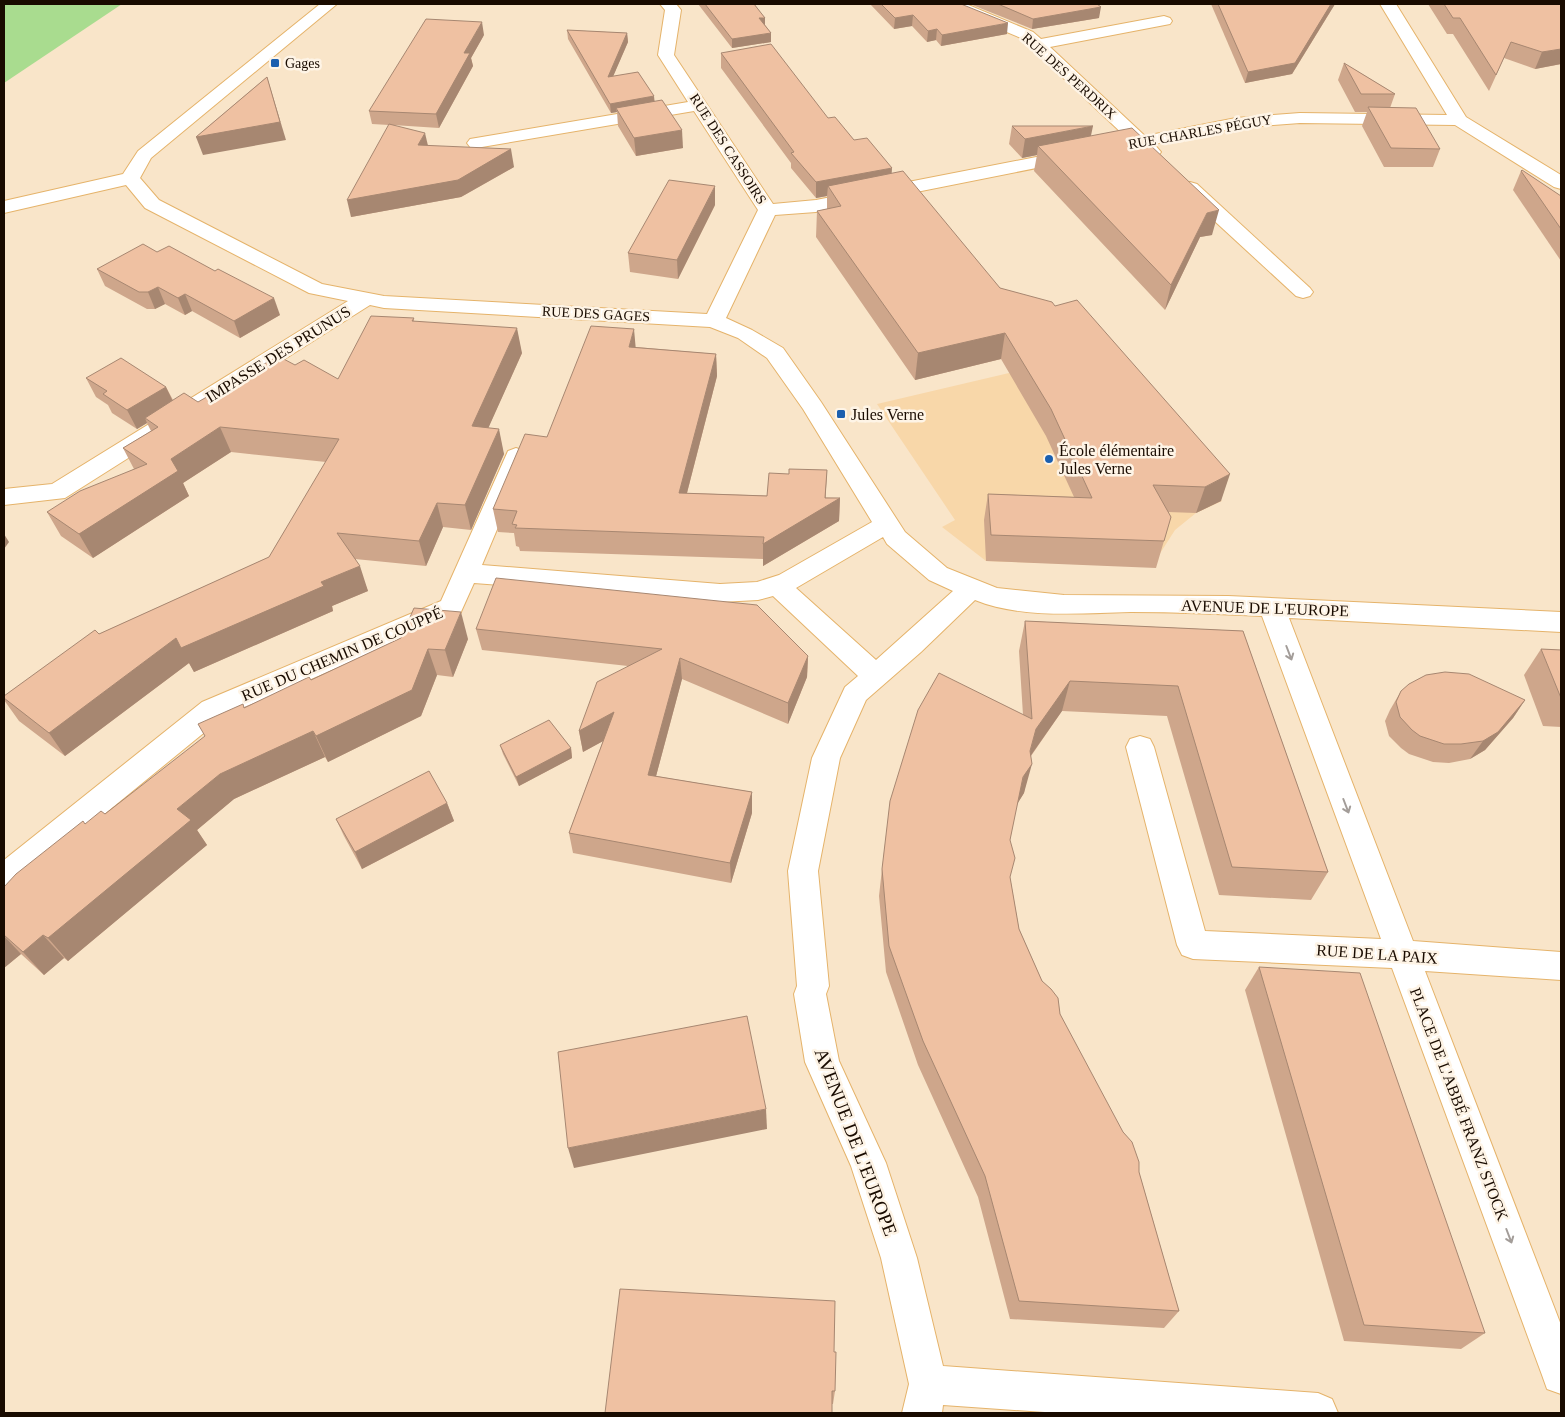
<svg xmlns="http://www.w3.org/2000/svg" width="1565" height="1417" viewBox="0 0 1565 1417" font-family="'Times New Roman',serif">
  <rect width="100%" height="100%" fill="#f9e5c9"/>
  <polygon fill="#f8d7a9" points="1009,373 1192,467 1222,501 1196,513 1175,530 1159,555 1155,567 986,561 942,527 955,520 877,404"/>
  <polygon fill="#a9dc8f" points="4,4 122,4 4,83"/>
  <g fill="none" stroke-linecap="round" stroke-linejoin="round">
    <defs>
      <g id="minor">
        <path d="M320,4H337L151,158L140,178L159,200L322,284L384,296L707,314L758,210L694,111L476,148L470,147L467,143L470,139L476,138L688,102L658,55L665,10L660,4H676L681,10L674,55L773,204L816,200L1128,139L1021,38L947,7L945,4H966L1033,32L1041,39L1164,16L1170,18L1172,21L1170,24L1050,47L1145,136L1236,118L1300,113L1447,115L1380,4H1396L1466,117L1561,175V189L1554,187L1455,125L1300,123L1236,128L1154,144L1161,152L1158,156C1148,158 1144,155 1137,148L816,212L775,215L726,318L752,330L783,348L821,402L905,532L947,568L997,588L1064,595L1228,596L1561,612V632L1289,618L1413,941L1561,952V980L1425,971L1561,1325V1394L1547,1389L1542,1375L1392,968L1193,959L1182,955L1177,945L1126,747L1130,739L1140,736L1150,739L1154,747L1205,931L1381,939L1262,616C1219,614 1175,612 1131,612C1083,613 1021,619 975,600L921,652L866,700L840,758L818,871L829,986L826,994L839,1061L886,1163L917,1258L943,1366L1318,1393L1332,1399L1338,1413H1059L943,1405L942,1413H902L909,1384L881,1258L851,1166L805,1062L794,994L797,986L788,871L812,758L845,687L858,676L773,596L758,600L720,602L474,583L460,614L222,718L15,887L4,891V860L202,702L441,601L508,451L516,448L524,451L528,456L482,565L720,584L757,582L779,575L872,522L803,409L767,358L738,338L710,327L384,308L370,305L65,498L4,505V489L52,484L348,301L309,293L145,208L126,185L4,213V201L123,174L138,151ZM883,537L887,544L929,580L953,591L876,660L796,588Z"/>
        <polygon points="1190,182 1197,184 1310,288 1313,292 1310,296 1303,298 1296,296 1183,192 1181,188 1183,184"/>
      </g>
    </defs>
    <use href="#minor" stroke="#e5b36a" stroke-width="2"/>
    <use href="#minor" fill="#fff" fill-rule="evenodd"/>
  </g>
  <g fill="#cea68b">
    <polygon points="698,4 754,4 765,18 765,25 771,33 771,42 732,48"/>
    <polygon points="870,4 961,4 1007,34 941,46 936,40 927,42 912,26 894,29"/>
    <polygon points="970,4 1097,4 1099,18 1032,29"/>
    <polygon points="1211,4 1335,4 1292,74 1245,83"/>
    <polygon points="1428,4 1561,4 1561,64 1535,69 1504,58 1489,91 1453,34 1447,34"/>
    <polygon points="567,30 627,33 628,42 613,76 655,101 683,148 636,156 618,126 617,112 611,113 568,39"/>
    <polygon points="484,35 471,58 473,66 439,128 393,125 428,145 514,167 461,197 351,217 389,125 372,124 369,111"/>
    <polygon points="721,53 828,118 854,140 891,174 1000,288 1221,501 1196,513 1168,512 1171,517 1156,568 986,561 984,520 988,494 1074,497 1046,436 1001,359 915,380 816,237 817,211 827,209 827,196 816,198 791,168 791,163 721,68"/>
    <polygon points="1344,63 1395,94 1390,108 1440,149 1433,167 1384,167 1362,126 1367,112 1355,112 1338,80"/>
    <polygon points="1012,126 1091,136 1212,235 1200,237 1165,310 1034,171 1037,155 1022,158 1009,144"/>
    <polygon points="1521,171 1561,196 1561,261 1513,190"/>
    <polygon points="715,205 678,279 630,272 628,253"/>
    <polygon points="157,252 280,315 240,338 192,311 185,315 165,304 155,309 147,309 105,286 97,269"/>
    <polygon points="414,318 414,321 522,353 488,428 504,454 471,530 443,527 426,566 355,559 368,591 332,606 333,611 194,672 189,663 65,756 19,721 4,700 4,696 99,634 269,557 326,462 231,452 183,483 189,496 93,558 61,536 47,512 134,469 123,448 151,431 147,423 137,429 112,413 108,405 96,397 86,378 166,387 173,400 198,402 295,365 338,379"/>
    <polygon points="636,347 716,354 717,376 687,493 840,498 839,521 763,566 763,559 520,551 519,547 516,546 514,533 498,532 493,509 547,437"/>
    <polygon points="1025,621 1243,631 1328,872 1311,900 1219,895 1167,716 1062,711 1031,756 1024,793 1017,804 1010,840 1010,877 1019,929 1042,981 1060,1014 1139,1172 1179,1311 1164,1328 1010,1319 978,1197 918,1065 886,972 879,896 882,869 1023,715 1019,651"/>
    <polygon points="476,629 808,656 807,677 788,724 682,679 656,776 752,792 752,813 731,883 573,853 569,833 603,741 583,752 579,731 628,666 482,650"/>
    <polygon points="401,638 468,639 453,677 437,675 421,716 328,762 325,757 234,799 197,830 207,845 68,961 64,958 44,975 21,954 4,968 4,887 85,824 105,814 244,707 311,680"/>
    <polygon points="1541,649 1561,650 1561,727 1543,726 1524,675"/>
    <polygon points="1401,691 1525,700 1513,718 1485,750 1470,759 1449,763 1433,762 1409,754 1401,748 1389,736 1385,721 1390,710"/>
    <polygon points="500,745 571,748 572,758 519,786 503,754"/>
    <polygon points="447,803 454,821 362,869 344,836 336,819"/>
    <polygon points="1259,967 1485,1333 1461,1349 1344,1341 1245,990"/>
    <polygon points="834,1352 835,1391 833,1404 832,1404 832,1413 605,1413"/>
  </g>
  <g fill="#a78771">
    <polygon points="1331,4 1335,4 1292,74 1245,83 1248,72"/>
    <polygon points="1101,7 1099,18 1032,29 1033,19"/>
    <polygon points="913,15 912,26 894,29 895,18"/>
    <polygon points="759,18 765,18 765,27"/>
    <polygon points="482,22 484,35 471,58 473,66 439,128 436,114 464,53"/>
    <polygon points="1008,23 1007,34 941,46 942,35"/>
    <polygon points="937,29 936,40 927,42 928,31"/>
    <polygon points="627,33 628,42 609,86 608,77"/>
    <polygon points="771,33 771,42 732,48 732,39"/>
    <polygon points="1561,49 1561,64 1535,69 1542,52"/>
    <polygon points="267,77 286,140 203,155 196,137"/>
    <polygon points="654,96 655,106 616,108 617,112 611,113 610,104"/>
    <polygon points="1093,126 1089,145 1038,146 1037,155 1022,158 1025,139"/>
    <polygon points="682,130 683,148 636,156 634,138"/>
    <polygon points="425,133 429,150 418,145"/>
    <polygon points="511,149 514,167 461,197 351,217 347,200"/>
    <polygon points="892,168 891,184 828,186 827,196 816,198 816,182"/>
    <polygon points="715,186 715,205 678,279 677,260"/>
    <polygon points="1219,210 1212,235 1200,237 1165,310 1171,285 1207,213"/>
    <polygon points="158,287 165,304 155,309 148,292"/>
    <polygon points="185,294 192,311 185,315 178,298"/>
    <polygon points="274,298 280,315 240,338 234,321"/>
    <polygon points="517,328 522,353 478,451 472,426"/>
    <polygon points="634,329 636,351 629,347"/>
    <polygon points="1005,333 1001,359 915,380 918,353"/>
    <polygon points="716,354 717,376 681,516 679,493"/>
    <polygon points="166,387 175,406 145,418 147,423 137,429 127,410"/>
    <polygon points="220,427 231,452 183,483 189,496 93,558 79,534 171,459"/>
    <polygon points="499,429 504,454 471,530 465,505"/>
    <polygon points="827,470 825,507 840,498 839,521 763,566 763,544"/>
    <polygon points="1230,474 1221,501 1196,513 1205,487"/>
    <polygon points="437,503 443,527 426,566 419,541"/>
    <polygon points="4,534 9,542 4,549"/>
    <polygon points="360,566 368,591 332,606 333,611 194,672 189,663 65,756 49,733 176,638 321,582"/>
    <polygon points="461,612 468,639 453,677 445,650"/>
    <polygon points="428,649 437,675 421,716 328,762 316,736"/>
    <polygon points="808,656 807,677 788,724 788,703"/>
    <polygon points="680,658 682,679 651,795 648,775"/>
    <polygon points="1070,681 1062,711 1029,758 1032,764 1024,793 1016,806 1036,729"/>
    <polygon points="1525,700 1513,718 1485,750 1470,759 1483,741"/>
    <polygon points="614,712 618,733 583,752 579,731"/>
    <polygon points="313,731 325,757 234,799 197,830 207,845 68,961 48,938 177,809 220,774"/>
    <polygon points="571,748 572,758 519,786 516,777"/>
    <polygon points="752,792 752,813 731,883 730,863"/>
    <polygon points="447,803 454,821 362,869 355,852"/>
    <polygon points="43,935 64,958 44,975 23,952"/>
    <polygon points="4,936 21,954 4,968"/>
    <polygon points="766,1109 767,1129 574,1168 568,1148"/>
  </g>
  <g fill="#efc1a2" stroke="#a78771">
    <polygon points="705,4 754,4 765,18 759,18 771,33 732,39"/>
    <polygon points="881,4 961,4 1008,23 942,35 937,29 928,31 913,15 895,18"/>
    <polygon points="998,4 1097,4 1101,7 1033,19"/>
    <polygon points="1218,4 1331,4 1295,63 1248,72"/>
    <polygon points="1444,4 1561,4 1561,49 1542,52 1511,42 1496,75 1460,18 1453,18"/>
    <polygon points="426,19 482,22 464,53 470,53 436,114 369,111"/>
    <polygon points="567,30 627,33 608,77 638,72 654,96 610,104"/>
    <polygon points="771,44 828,118 835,117 854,140 867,138 892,168 816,182 791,153 794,152 721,53"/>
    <polygon points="1344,63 1395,94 1361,94"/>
    <polygon points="267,77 280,122 196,137"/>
    <polygon points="662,100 682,130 634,138 616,108"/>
    <polygon points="1368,107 1416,108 1440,149 1391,148"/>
    <polygon points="389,124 425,133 418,145 511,149 458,180 347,200"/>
    <polygon points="1012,126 1093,126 1025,139"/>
    <polygon points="1132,128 1219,210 1207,213 1171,285 1038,146"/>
    <polygon points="1522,170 1561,196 1561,229 1521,171"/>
    <polygon points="903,171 1000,288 1052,302 1055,306 1077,300 1230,474 1205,487 1153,485 1171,517 1164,541 991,535 988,494 1092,498 1051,409 1005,333 918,353 817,211 841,206 828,186"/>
    <polygon points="669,180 715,186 677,260 628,253"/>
    <polygon points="143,244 157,252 169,246 215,271 218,269 274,298 234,321 185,294 178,298 158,287 148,292 139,292 97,269"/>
    <polygon points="371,316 414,318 412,321 517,328 472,426 499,429 465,505 437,503 419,541 337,533 360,566 321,582 324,586 181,648 176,638 49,733 4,698 4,696 95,630 99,634 269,557 339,439 220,427 171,459 178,471 79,534 47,512 80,491 147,464 123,448 158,427 145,418 184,393 198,402 278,356 295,365 304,360 338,379"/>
    <polygon points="591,326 634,329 629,347 716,354 679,493 767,496 769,473 789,474 789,469 827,470 825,498 840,498 763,544 764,537 515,528 517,525 512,524 517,511 493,509 525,434 547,437"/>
    <polygon points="121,358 166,387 127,410 103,394 107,391 86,378"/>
    <polygon points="496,578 757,605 808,656 788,703 680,658 648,775 752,792 730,863 569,833 614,712 579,731 597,682 662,649 476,629"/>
    <polygon points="414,608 461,612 445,650 428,649 412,690 316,736 313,731 220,774 177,809 191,820 48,938 43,935 23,952 4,935 4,887 16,874 83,821 85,824 101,811 105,814 205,736 198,724 243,704 244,708 309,677 311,680 401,638"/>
    <polygon points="1025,621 1243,631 1328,872 1232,867 1178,686 1070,681 1036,729 1030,751 1032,764 1023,777 1010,840 1015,858 1010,877 1019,929 1042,981 1051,989 1058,998 1060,1014 1123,1132 1132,1142 1139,1162 1139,1172 1179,1311 1019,1301 985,1176 923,1041 889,946 882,869 890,801 918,710 939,673 1032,719"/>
    <polygon points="1541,649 1561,650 1561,698"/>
    <polygon points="1445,672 1469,674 1525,700 1498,732 1483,741 1461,744 1444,744 1420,736 1412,730 1400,717 1396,702 1401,691 1409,684 1426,675"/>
    <polygon points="549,720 571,748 516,777 500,745"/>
    <polygon points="429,771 447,803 355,852 336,819"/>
    <polygon points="1259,967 1360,973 1485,1333 1364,1325"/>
    <polygon points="747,1016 766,1109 568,1148 558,1052"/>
    <polygon points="620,1289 835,1301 834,1352 836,1352 835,1391 832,1391 832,1413 605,1413"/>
  </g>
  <defs><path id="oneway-shaft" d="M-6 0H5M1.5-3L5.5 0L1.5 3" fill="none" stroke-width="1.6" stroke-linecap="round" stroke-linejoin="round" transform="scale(1.25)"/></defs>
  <g stroke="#a39d99">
    <use href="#oneway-shaft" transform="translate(1289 653) rotate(69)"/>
    <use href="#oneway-shaft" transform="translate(1346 806) rotate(69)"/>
    <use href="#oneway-shaft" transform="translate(1509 1236) rotate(69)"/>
  </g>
  <g fill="#1b5faf" stroke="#fef4e6" stroke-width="2">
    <rect x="270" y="58" width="10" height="10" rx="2.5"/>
    <rect x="836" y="409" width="10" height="10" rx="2.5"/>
    <circle cx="1049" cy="459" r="5"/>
  </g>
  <g text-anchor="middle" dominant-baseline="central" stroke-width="5" stroke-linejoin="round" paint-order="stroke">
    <g font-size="14" fill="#190b00" stroke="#fef4e6" text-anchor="start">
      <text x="285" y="63">Gages</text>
    </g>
    <g font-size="14" fill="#190b00" stroke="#fef4e6">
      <text transform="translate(1069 76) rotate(42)">RUE DES PERDRIX</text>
      <text transform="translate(1200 132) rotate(-10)">RUE CHARLES PÉGUY</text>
      <text transform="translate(728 149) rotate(57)">RUE DES CASSOIRS</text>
      <text transform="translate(596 314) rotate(3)">RUE DES GAGES</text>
    </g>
    <g font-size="16" fill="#190b00" stroke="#fef4e6">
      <text transform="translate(278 354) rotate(-32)">IMPASSE DES PRUNUS</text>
      <text transform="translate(1265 608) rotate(2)">AVENUE DE L'EUROPE</text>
      <text transform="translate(342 654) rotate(-23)">RUE DU CHEMIN DE COUPPÉ</text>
      <text transform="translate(1377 954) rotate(4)">RUE DE LA PAIX</text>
      <text transform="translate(1459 1104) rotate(69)">PLACE DE L'ABBÉ FRANZ STOCK</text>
    </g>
    <g font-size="16" fill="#190b00" stroke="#fef4e6" text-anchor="start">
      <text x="851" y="414">Jules Verne</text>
      <text x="1059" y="450">École élémentaire<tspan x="1059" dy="18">Jules Verne</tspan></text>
    </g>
    <g font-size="19" fill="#190b00" stroke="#fef4e6">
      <text transform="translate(856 1142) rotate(69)">AVENUE DE L'EUROPE</text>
    </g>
  </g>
  <rect width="1565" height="1417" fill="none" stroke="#190b00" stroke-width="10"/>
</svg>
